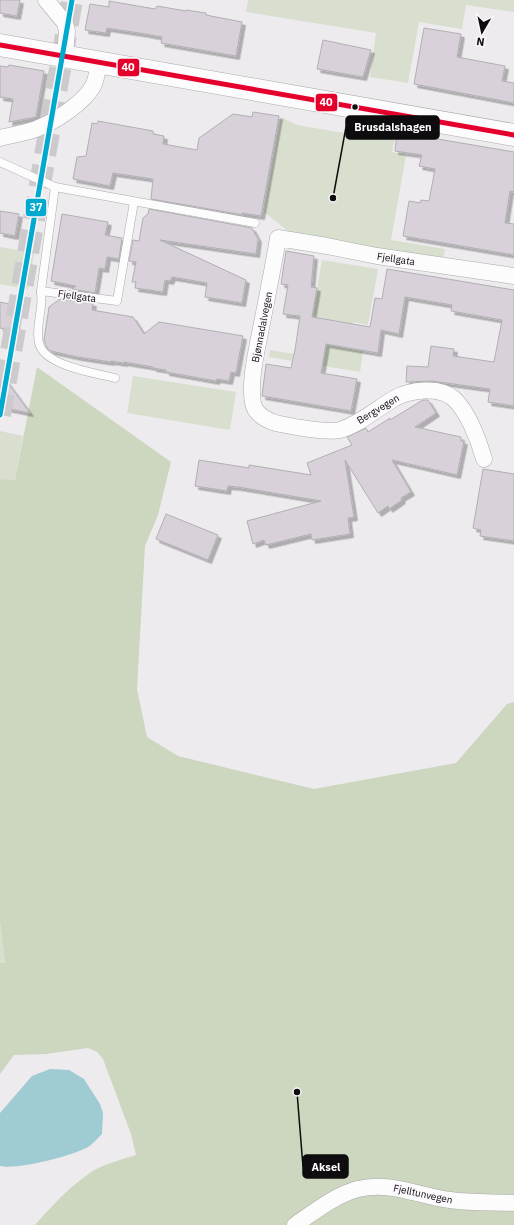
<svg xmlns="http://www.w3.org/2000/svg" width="514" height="1225" viewBox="0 0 514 1225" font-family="'IBM Plex Sans',sans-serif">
  <defs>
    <filter id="shadow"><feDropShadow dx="3.5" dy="3.5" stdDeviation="0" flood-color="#0004"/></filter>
  </defs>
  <rect width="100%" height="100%" fill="#edebee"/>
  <g fill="#d8dfce">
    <polygon points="248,0 514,0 514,12 466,5 462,29 419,22 408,83 370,77 376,33 246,12"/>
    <polygon points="281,117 297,125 356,135 396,134 392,152 406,155 391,240 445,249 443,259 293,235 264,212"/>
    <polygon points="0,247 34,253 28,289 0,284"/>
    <polygon points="322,260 378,269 368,325 353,322 347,348 363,351 360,372 269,357 270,350 294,354 297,340 328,344 331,320 312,317"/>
    <polygon points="133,376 236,392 230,430 127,413"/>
    <polygon points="0,431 23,436 15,480 0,479"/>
    <polygon points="0,921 5,963 0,963"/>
  </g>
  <path fill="#cdd6be" d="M37,367L171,462L158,515L145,546L137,689L147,737L178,756L314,789L456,763L507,704L514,702V1225H35C51,1207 67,1189 87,1175C100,1165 120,1160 136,1155L131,1134L103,1059L97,1052L88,1048L46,1054L14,1055L0,1074V963H5L0,921V479L15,480Z"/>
  <path fill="#9fcbd3" d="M50,1069L69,1070L84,1079L100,1104L103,1113L102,1134C98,1138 93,1144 88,1147C72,1156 18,1170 0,1166V1113L32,1076Z"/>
  <g fill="#d8d1da" stroke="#b1afb2" filter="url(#shadow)">
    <polygon points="0,0 20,0 17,16 0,13"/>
    <polygon points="109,1 155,9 157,6 186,11 186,10 206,13 206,15 242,22 236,56 161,43 162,37 146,34 107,28 106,33 85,30 90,4 109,7"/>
    <polygon points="424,28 461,34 457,57 505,66 502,81 514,83 514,103 414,84"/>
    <polygon points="323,40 371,50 363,77 317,69"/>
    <polygon points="9,65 44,71 36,117 9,122 13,99 0,97 0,66 8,67"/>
    <polygon points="253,112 279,116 261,216 242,213 244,215 151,199 153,179 113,173 110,186 73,179 77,157 86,156 92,123 97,124 98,121 153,131 153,134 164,136 163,144 197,150 199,138 233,114 252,117"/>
    <polygon points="397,134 426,139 426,137 514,152 514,192 510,191 505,223 514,224 514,255 403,236 409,201 420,203 421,200 429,201 435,169 419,166 422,155 395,151"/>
    <polygon points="149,209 252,228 258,239 256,254 160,240 246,280 242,303 205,297 207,283 172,277 170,281 165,280 163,292 135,288 136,282 132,282 136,262 129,261 133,240 139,241 143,218 148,214"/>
    <polygon points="0,211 19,214 15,236 0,233"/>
    <polygon points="62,214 108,222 105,235 122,238 119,259 107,257 105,269 99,268 95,293 72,289 76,286 51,281"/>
    <polygon points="286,251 314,256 311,287 317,288 312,317 330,320 370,327 375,298 382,299 387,269 514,290 514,406 488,402 490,389 432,381 406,382 407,366 428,367 431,346 454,349 453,356 494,362 502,320 451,311 452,305 405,297 399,334 381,330 378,353 326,344 321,373 357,379 351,411 262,396 266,364 291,368 295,350 300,316 283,314 288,285 281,284"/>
    <polygon points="60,299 93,303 92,310 133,317 144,334 159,322 243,336 236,373 231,372 229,381 217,379 216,381 166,372 166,370 153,368 153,367 124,362 124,363 111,361 111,362 78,357 51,351 47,348 44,340 49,307"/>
    <polygon points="0,302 19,306 15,331 0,328"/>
    <polygon points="0,372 30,413 0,407"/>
    <polygon points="423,400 428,400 436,413 415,427 461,437 461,441 464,441 457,475 392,460 411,492 401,498 402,500 389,509 388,506 378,513 345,460 354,517 348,518 350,534 312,540 311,534 266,545 264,540 253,544 247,521 321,501 238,487 228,486 227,491 195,486 199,460 249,468 249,465 311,475 307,463 352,445 347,437 366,428 368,432 390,418 390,420"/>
    <polygon points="483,469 514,474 514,541 480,536 481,530 473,528"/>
    <polygon points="166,514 218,535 208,560 156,539"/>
  </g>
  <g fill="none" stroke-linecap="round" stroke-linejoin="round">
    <polyline stroke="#cccacc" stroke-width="22" stroke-dasharray="22 11" stroke-linecap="butt" points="0,415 72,0"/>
    <defs>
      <g id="service">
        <polyline points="0,162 55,187 255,223"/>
        <path d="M55,187L41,291C41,296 42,301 41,306C40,318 36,331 39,343C44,366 96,373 115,378"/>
        <polyline points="41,291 117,301 134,202"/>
      </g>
      <g id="minor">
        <polyline points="46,0 65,23 67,31 65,56"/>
        <path d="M0,138C12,135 25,133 36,129C54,122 84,103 93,86C97,79 97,70 99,62"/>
        <path d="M484,459C479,441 468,411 453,398C439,386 410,390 395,398C378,408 360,424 340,430C326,433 295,427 280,424C269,422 255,415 253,403C249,380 257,350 261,328C267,298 273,268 278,238L327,246L377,256L514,276"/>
        <path d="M295,1225C314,1212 335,1195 358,1189C390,1181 419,1196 450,1200C471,1203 493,1202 514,1203"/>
      </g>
      <polyline id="secondary" points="0,45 514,135"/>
    </defs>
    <use href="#service" stroke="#abaaab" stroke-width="9"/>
    <use href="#minor" stroke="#abaaab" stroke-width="17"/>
    <use href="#secondary" stroke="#abaaab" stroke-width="23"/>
    <use href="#service" stroke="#fcfcfc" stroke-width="8"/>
    <use href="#minor" stroke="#fcfcfc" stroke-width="16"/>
    <use href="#secondary" stroke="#fcfcfc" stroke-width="22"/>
    <defs>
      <polyline id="bus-1" points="0,45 514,135"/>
      <polyline id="bus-2" points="0,415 72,0"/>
    </defs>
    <use href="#bus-1" stroke="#fbf7fc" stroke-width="8"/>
    <use href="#bus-2" stroke="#fbf7fc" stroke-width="8"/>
    <use href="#bus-1" stroke="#e4002b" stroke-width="5"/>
    <use href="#bus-2" stroke="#00a9ce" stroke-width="5"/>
  </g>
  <circle fill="#0e0c0e" stroke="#fbf7fc" stroke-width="1.5" cx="355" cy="107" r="3.5"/>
  <g text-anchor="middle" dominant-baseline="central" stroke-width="3.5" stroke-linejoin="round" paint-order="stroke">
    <g font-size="10" fill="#0e0c0e" stroke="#fbf7fc">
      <text transform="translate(396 259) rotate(9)">Fjellgata</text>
      <text transform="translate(77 296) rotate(8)">Fjellgata</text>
      <text transform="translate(262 327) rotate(-79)">Bjønnadalvegen</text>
      <text transform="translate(378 409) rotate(-31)">Bergvegen</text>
      <text transform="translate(423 1194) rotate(12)">Fjelltunvegen</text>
    </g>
  </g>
  <path fill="none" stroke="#0e0c0e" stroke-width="1.5" d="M333 198L346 127M297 1092L303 1167"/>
  <g fill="#0e0c0e" stroke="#fbf7fc" stroke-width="1.5">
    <circle cx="333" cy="198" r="4"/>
    <circle cx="297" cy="1092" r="4"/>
  </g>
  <g fill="#0e0c0e" stroke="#0e0c0e" stroke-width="1.5">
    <rect x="346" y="116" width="93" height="23" rx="4"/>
    <rect x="303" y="1155" width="45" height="23" rx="4"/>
  </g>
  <g font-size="11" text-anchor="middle" font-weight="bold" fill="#fff">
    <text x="393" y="131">Brusdalshagen</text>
    <text x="326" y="1171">Aksel</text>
  </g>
  <g stroke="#fbf7fc" stroke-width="1.5">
    <rect x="117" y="58" width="23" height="19" rx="4" fill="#e4002b"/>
    <rect x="315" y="93" width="23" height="19" rx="4" fill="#e4002b"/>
    <rect x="25" y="198" width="22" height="19" rx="4" fill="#00a9ce"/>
  </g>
  <g font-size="11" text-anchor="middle" font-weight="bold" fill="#fff">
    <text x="128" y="71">40</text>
    <text x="326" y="106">40</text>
    <text x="36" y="211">37</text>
  </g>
  <g transform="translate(482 32) rotate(189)" stroke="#fbf7fc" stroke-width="3" paint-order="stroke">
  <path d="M0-3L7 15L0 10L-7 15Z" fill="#0e0c0e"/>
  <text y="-6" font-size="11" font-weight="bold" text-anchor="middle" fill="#0e0c0e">N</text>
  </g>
</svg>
